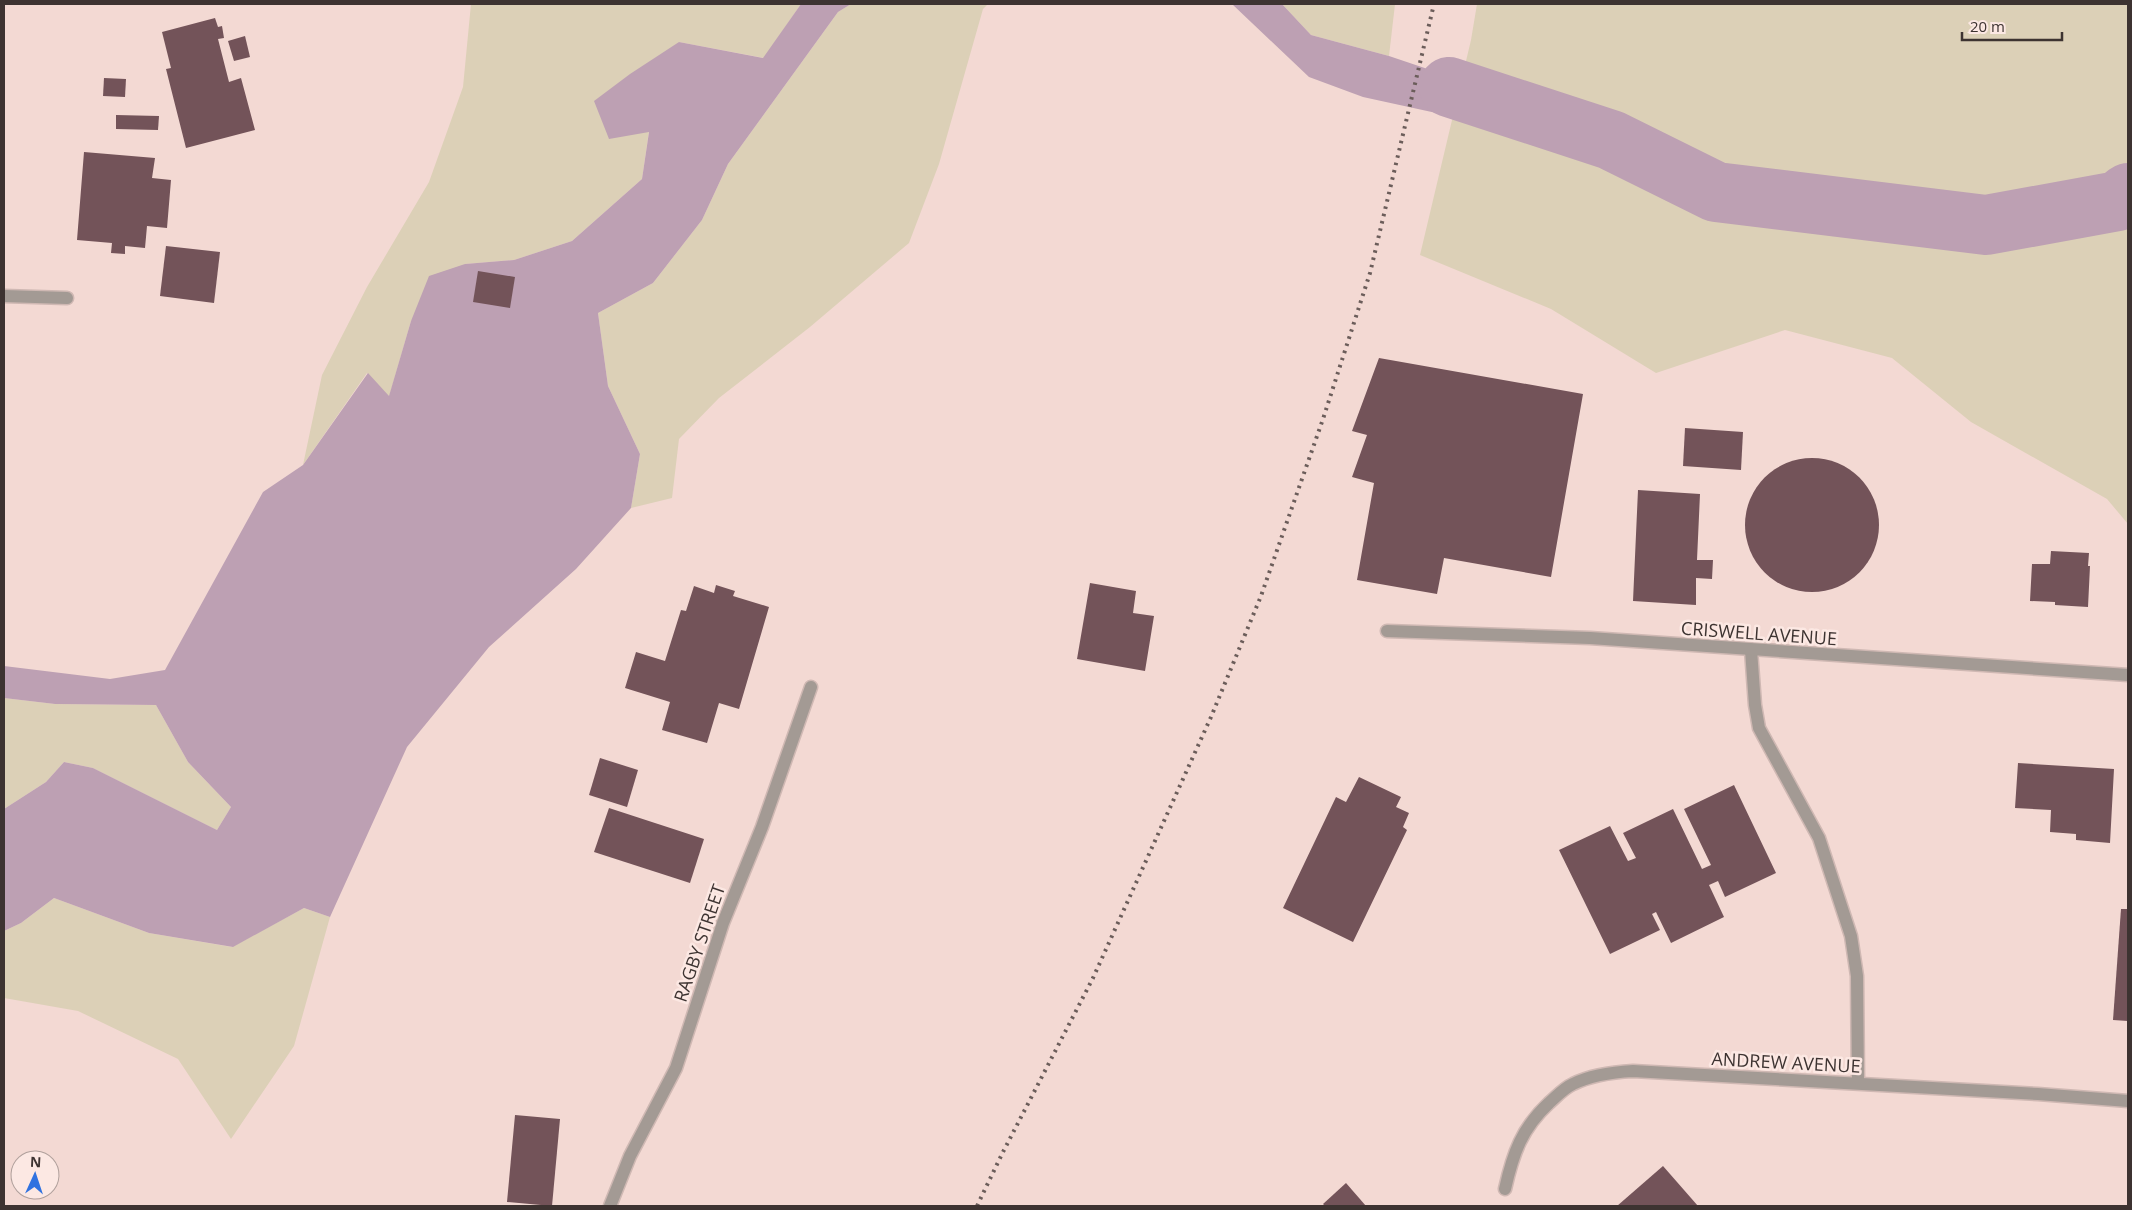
<svg xmlns="http://www.w3.org/2000/svg" width="2132" height="1210" viewBox="0 0 2132 1210" font-family="'Open Sans',sans-serif">
  <rect width="100%" height="100%" fill="#f3d9d3"/>
  <g fill="#dcd0b7">
    <polygon points="471,4 801,4 764,58 679,42 649,131 642,179 572,241 514,260 465,264 411,321 389,397 367,373 303,465 322,375 367,287 429,182 463,87"/>
    <polygon points="851,4 988,4 983,9 939,164 909,243 810,327 719,398 679,439 672,498 631,508 640,454 608,386 598,313 653,283 702,220 728,164 838,12"/>
    <polygon points="1282,4 1395,4 1389,56 1311,35"/>
    <polygon points="1477,4 2128,4 2128,524 2107,499 1971,422 1892,358 1785,330 1656,373 1551,309 1420,255 1471,40"/>
    <polygon points="4,698 55,704 156,705 188,762 231,807 217,830 93,768 64,762 46,782 4,809"/>
    <polygon points="54,898 149,933 232,947 304,908 330,917 294,1046 231,1139 178,1059 78,1011 4,998 4,931 21,923"/>
  </g>
  <g fill="#bda0b3">
    <polygon points="801,4 851,4 838,12 728,164 702,220 653,283 598,313 608,386 640,454 631,508 576,569 489,647 407,747 330,917 304,908 233,947 149,933 54,898 21,923 4,931 4,809 46,782 64,762 93,768 217,830 231,807 188,762 156,705 55,704 4,698 4,666 110,679 165,670 263,492 303,465 368,373 389,396 411,321 429,276 465,264 514,260 572,241 642,179 649,132 609,139 594,101 630,74 679,42 763,58"/>
    <polygon points="1232,4 1282,4 1311,35 1389,56 1484,88 1561,130 1505,128 1363,97 1309,77"/>
  </g>
  <g fill="none" stroke-linecap="round" stroke-linejoin="round">
    <polyline stroke="#bda0b3" stroke-width="60" points="1449,87 1611,140 1716,192 1986,225 2118,201 2128,193"/>
  </g>
  <g fill="#735359">
    <polygon points="215,18 218,27 222,26 224,38 218,39 229,82 241,78 255,130 186,148 166,69 171,68 162,32"/>
    <polygon points="245,36 250,57 234,61 228,41"/>
    <polygon points="104,78 126,79 125,97 103,96"/>
    <polygon points="116,115 159,116 158,130 116,129"/>
    <polygon points="84,152 155,158 152,178 171,180 167,228 147,226 145,248 125,246 125,254 111,253 112,243 77,240"/>
    <polygon points="166,246 220,252 214,303 160,296"/>
    <polygon points="478,271 515,277 510,308 473,302"/>
    <polygon points="1379,358 1583,394 1551,577 1444,558 1437,594 1357,580 1374,483 1352,477 1367,435 1352,431"/>
    <polygon points="1685,428 1743,432 1741,470 1683,466"/>
    <circle cx="1812" cy="525" r="67"/>
    <polygon points="1638,490 1700,494 1697,560 1713,560 1712,579 1696,578 1696,605 1633,601"/>
    <polygon points="2051,551 2089,553 2088,566 2090,566 2088,607 2055,605 2055,602 2030,601 2032,564 2050,564"/>
    <polygon points="1090,583 1136,591 1133,613 1154,616 1145,671 1077,659"/>
    <polygon points="716,585 735,591 733,596 769,607 739,709 719,703 707,743 662,730 670,702 625,688 636,652 665,661 681,610 686,611 694,586 714,593"/>
    <polygon points="600,758 638,770 627,807 589,795"/>
    <polygon points="2018,763 2114,769 2110,843 2076,840 2076,834 2050,832 2051,810 2015,808"/>
    <polygon points="1359,777 1401,797 1396,807 1409,813 1403,827 1407,830 1353,942 1283,908 1336,797 1346,802"/>
    <polygon points="1734,785 1776,873 1725,897 1718,881 1709,885 1724,917 1671,943 1656,912 1652,914 1660,930 1610,954 1559,850 1610,826 1628,861 1636,858 1623,833 1673,809 1702,869 1711,865 1684,809"/>
    <polygon points="609,808 704,839 690,883 594,852"/>
    <polygon points="2121,909 2128,909 2128,1021 2113,1020"/>
    <polygon points="515,1115 560,1119 552,1206 507,1202"/>
    <polygon points="1663,1166 1698,1206 1617,1206"/>
    <polygon points="1346,1183 1366,1206 1325,1206 1323,1204"/>
  </g>
  <g fill="none" stroke-linecap="round" stroke-linejoin="round">
    <defs>
      <g id="service">
        <polyline points="4,296 67,298"/>
        <polyline points="1751,650 1755,705 1759,728 1819,838 1851,936 1857,976 1858,1083"/>
      </g>
      <g id="minor">
        <polyline points="1387,631 1590,638 2128,675"/>
        <path d="M1505,1189C1513,1153 1522,1128 1549,1103C1557,1096 1564,1088 1573,1084C1591,1075 1614,1072 1633,1071L2038,1094L2128,1101"/>
        <polyline points="610,1206 630,1156 676,1068 723,923 762,827 811,687"/>
      </g>
    </defs>
    <use href="#service" stroke="#cfb8b3" stroke-width="15"/>
    <use href="#minor" stroke="#cfb8b3" stroke-width="15"/>
    <use href="#service" stroke="#a39a94" stroke-width="12"/>
    <use href="#minor" stroke="#a39a94" stroke-width="12"/>
    <polyline stroke="#6b5d5a" stroke-width="4" stroke-dasharray="2.5 5" stroke-linecap="butt" points="977,1206 1003,1152 1093,978 1211,717 1261,596 1323,419 1370,273 1434,4"/>
  </g>
  <g text-anchor="middle" dominant-baseline="central" stroke-width="5" stroke-linejoin="round" paint-order="stroke">
    <g font-size="18" fill="#3d3331" stroke="#fce8e3">
      <text transform="translate(1759 633) rotate(4)">CRISWELL AVENUE</text>
      <text transform="translate(699 943) rotate(-71)">RAGBY STREET</text>
      <text transform="translate(1786 1062) rotate(3)">ANDREW AVENUE</text>
    </g>
  </g>
  <rect width="2132" height="1210" fill="none" stroke="#3d3331" stroke-width="10"/>
  <g transform="translate(35 1175) rotate(3)"><circle r="24" fill="#fce8e3" stroke="#b0a09c"/>
  <path d="M0-4L9 19L0 12L-9 19Z" fill="#3072e0"/>
  <text y="-8" font-size="14" font-weight="bold" text-anchor="middle" fill="#3d3331">N</text>
  </g>
  <path d="M1962 32v8h100v-8" fill="none" stroke="#3d3331" stroke-width="2.5"/>
  <text x="1970" y="32" font-size="15" fill="#3d3331" stroke="#fce8e3" stroke-width="4" paint-order="stroke">20 m</text>
</svg>
